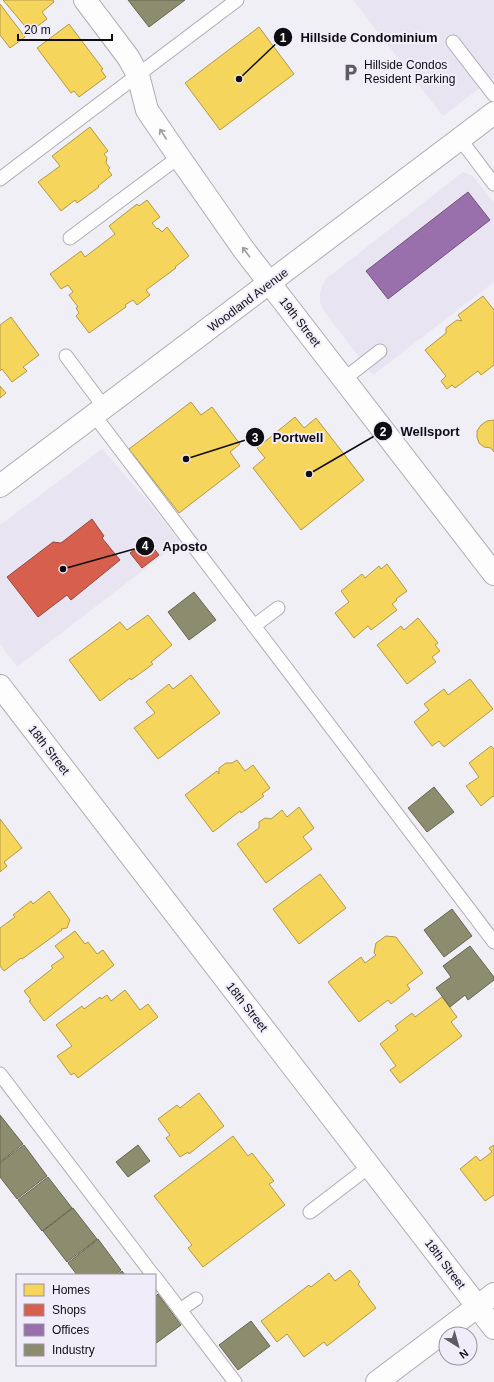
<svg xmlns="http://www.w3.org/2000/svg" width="494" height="1382" viewBox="0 0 494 1382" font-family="Arial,sans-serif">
  <rect width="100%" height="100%" fill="#f1eff6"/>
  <g fill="#e9e4f2">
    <polygon points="353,0 494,0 494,77 443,116"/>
    <polygon points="463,172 473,176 494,203 494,282 373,375 323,310 320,302 320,294 322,286 327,278"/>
    <polygon points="102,449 146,499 180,542 17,667 0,644 0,525"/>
  </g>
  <g fill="#f6d55c" stroke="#b19946">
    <polygon points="3,0 53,0 54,2 42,12 47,19 31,31 26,24 24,25"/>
    <polygon points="0,4 25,37 10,48 0,35"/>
    <polygon points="69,24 103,69 101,70 106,77 79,97 74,91 71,93 37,48"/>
    <polygon points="259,27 294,74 220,130 185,83"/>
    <polygon points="90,127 108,151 104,154 107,158 106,163 110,168 108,170 112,175 98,186 99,187 77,203 75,200 61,211 38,182 60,166 52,156"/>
    <polygon points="147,200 160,217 152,223 157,229 158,228 162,232 167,227 189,256 175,267 176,268 146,290 150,295 137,305 133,300 125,305 126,307 89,333 76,316 79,313 76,308 78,307 69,295 73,292 68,285 61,289 50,274 81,251 85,257 115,234 109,226 137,204 139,206"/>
    <polygon points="483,296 494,310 494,365 481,375 478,371 455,388 452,385 447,389 441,381 446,376 425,350 446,333 446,328 457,320 462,321 458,315"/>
    <polygon points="11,317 39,355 23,367 27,371 12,382 2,369 0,371 0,325"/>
    <polygon points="0,386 6,393 0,398"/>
    <polygon points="191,402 201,415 212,407 240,444 230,452 240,466 179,513 129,449"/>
    <polygon points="295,417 304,428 316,418 364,480 301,530 253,468 265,458 257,448"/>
    <polygon points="494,420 494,452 491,448 484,447 479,443 477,437 477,431 481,425 487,421"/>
    <polygon points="387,564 407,591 396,599 397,600 392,604 397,610 371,630 368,626 354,638 335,613 349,602 341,591 362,574 365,578 379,566 381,569"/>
    <polygon points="148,615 172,645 151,662 153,664 131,680 130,678 100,701 69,660 120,622 127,630"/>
    <polygon points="418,618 438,643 435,645 440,651 432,657 436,662 407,684 377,645 401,626 404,630"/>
    <polygon points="191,675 220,713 158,759 134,728 155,713 146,702 169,684 173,689"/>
    <polygon points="470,679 493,709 444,747 439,741 432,746 414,722 429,710 424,704 444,689 448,695"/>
    <polygon points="491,746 494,749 494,797 493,796 481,806 466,786 479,777 469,763"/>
    <polygon points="237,760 245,771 253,765 270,788 262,794 264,796 241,813 240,811 213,832 185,795 217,771 219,774 219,768 226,763 232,763"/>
    <polygon points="299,807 314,828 303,837 312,849 266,883 237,844 259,828 259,822 265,818 271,819 282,810 287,817"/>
    <polygon points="0,819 22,848 4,862 7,866 0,872"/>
    <polygon points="320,874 346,908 299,944 273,909"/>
    <polygon points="49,891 70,920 67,928 61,929 62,930 22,959 21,958 4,971 0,966 0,928 15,917 13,915 31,901 33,904"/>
    <polygon points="75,931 85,944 88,942 97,954 103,950 114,965 44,1021 29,1001 31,1000 24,991 53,968 51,966 64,957 55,946"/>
    <polygon points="386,936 396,937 423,973 407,985 410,989 391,1004 388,1000 359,1022 328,982 361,957 365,963 376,955 374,953 376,943"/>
    <polygon points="125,990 140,1010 148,1004 158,1017 78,1078 74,1073 71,1075 57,1056 72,1046 56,1025 82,1006 84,1009 100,997 101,999 107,995 111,1001"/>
    <polygon points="442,997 457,1017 451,1022 462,1036 400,1083 390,1070 396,1066 380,1044 398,1030 395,1026 412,1013 415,1017"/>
    <polygon points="199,1093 224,1126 189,1154 188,1152 180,1157 166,1138 170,1135 158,1119 177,1105 180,1108"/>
    <polygon points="233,1136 248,1156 252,1153 274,1181 269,1184 285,1205 203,1267 188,1248 192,1245 154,1196"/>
    <polygon points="494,1145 494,1195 485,1201 460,1169 476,1156 480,1161 492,1152 489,1148"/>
    <polygon points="350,1270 360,1282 358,1284 376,1308 327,1346 324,1342 304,1357 287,1334 277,1342 261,1321 309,1285 311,1287 329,1273 335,1281"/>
  </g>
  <g fill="#d6604d" stroke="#9a473b">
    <polygon points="92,519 104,536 102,538 120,560 71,600 67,595 38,617 7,577 53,542 61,543"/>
    <polygon points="147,540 159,555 142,568 130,553"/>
  </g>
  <polygon fill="#9970ab" stroke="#70527d" points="468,192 490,220 388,299 366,271"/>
  <g fill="#8c8c6e" stroke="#666652">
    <polygon points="128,0 185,0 149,27"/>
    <polygon points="194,592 216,620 189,640 168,612"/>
    <polygon points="434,787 454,812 427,832 408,808"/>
    <polygon points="452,909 472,936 444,957 424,930"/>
    <polygon points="470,946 494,977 494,980 468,1000 465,995 450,1007 436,988 451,977 443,966"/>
    <polygon points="0,1115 23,1144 0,1162"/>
    <polygon points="24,1145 47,1176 17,1199 0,1177 0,1163"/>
    <polygon points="138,1145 150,1161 128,1177 116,1162"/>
    <polygon points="48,1177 72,1208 42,1231 18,1200"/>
    <polygon points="73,1208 97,1239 67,1262 43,1231"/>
    <polygon points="98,1239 121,1270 115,1275 77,1275 68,1263"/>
    <polygon points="122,1271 125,1275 117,1275"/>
    <polygon points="158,1294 181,1325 155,1344 155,1297"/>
    <polygon points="251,1321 270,1346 238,1370 219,1345"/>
  </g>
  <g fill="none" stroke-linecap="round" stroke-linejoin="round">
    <defs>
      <g id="service">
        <polyline points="453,42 494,95"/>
        <polyline points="460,139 494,184"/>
        <polyline points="0,179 237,0"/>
        <polyline points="70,238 179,157"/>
        <polyline points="66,356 104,407"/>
        <polyline points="344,379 380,351"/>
        <polyline points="94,415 494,942"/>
        <polyline points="254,626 278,608"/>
        <polyline points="0,1074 153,1275"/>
        <polyline points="310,1212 370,1166"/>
        <polyline points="155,1277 235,1382"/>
        <polyline points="180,1310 196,1299"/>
      </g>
      <g id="minor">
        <polyline points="85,0 128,57 138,75 147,110 179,157 244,250 494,574"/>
        <polyline points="0,686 494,1328"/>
        <polyline points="377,1382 494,1294"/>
      </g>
      <polyline id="tertiary" points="0,486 494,113"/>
    </defs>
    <use href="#service" stroke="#aeacb1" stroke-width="15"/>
    <use href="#minor" stroke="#aeacb1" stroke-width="24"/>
    <use href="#tertiary" stroke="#aeacb1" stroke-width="24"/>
    <use href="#service" stroke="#fdfdfe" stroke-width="13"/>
    <use href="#minor" stroke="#fdfdfe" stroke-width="22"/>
    <use href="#tertiary" stroke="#fdfdfe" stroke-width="22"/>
  </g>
  <defs><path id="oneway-shaft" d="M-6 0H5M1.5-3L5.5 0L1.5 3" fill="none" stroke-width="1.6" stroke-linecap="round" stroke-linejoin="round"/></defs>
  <g stroke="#9e9da0">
    <use href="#oneway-shaft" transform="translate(163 134) rotate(-123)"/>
    <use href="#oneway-shaft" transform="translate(246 252) rotate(-127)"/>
  </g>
  <defs>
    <symbol id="parking-bare" viewBox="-9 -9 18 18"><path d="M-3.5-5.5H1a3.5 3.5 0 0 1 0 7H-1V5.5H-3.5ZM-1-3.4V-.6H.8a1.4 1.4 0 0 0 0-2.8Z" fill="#5e5c62" stroke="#f0ecf9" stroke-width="2.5" paint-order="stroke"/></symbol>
  </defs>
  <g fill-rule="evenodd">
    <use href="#parking-bare" x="338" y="60" width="25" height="25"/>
  </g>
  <g text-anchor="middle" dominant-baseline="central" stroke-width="4" stroke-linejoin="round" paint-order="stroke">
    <g font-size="12" fill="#0f0d12" stroke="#f0ecf9" text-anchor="start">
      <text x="364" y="65">Hillside Condos<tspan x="364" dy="14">Resident Parking</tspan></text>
    </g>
    <g font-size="12" fill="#0f0d12" stroke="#f0ecf9">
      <text transform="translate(248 300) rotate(-37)">Woodland Avenue</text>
      <text transform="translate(300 322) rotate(52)">19th Street</text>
      <text transform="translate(49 750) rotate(52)">18th Street</text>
      <text transform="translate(247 1007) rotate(52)">18th Street</text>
      <text transform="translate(445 1264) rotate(53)">18th Street</text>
    </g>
  </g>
  <path fill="none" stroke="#0f0d12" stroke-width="1.5" d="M239 79L283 37M309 474L383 431M186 459L255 437M63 569L145 546"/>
  <g fill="#0f0d12" stroke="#f0ecf9" stroke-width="1.5">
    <circle cx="239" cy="79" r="4"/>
    <circle cx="309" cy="474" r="4"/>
    <circle cx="186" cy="459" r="4"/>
    <circle cx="63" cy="569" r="4"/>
    <circle cx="283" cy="37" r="10"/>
    <circle cx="383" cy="431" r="10"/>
    <circle cx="255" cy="437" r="10"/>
    <circle cx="145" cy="546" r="10"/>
  </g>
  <g font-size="12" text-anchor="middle" font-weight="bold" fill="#fff">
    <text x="283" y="42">1</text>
    <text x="383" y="436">2</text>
    <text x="255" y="442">3</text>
    <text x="145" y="550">4</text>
  </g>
  <g font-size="13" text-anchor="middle" font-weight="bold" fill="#0f0d12" stroke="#f0ecf9" stroke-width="4" stroke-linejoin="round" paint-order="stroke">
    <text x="369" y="42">Hillside Condominium</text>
    <text x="430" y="436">Wellsport</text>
    <text x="298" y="442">Portwell</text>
    <text x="185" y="551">Aposto</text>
  </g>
  <rect x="16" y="1274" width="140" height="92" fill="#f0ecf9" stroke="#96939d"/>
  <rect x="24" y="1284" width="20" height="12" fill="#f6d55c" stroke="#96939d"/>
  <text x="52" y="1294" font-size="12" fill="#0f0d12">Homes</text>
  <rect x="24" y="1304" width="20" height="12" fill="#d6604d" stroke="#96939d"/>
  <text x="52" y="1314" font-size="12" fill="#0f0d12">Shops</text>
  <rect x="24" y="1324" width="20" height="12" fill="#9970ab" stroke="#96939d"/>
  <text x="52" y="1334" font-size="12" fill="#0f0d12">Offices</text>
  <rect x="24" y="1344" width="20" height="12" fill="#8c8c6e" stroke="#96939d"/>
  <text x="52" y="1354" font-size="12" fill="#0f0d12">Industry</text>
  <g transform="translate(458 1346) rotate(143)"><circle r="19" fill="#f0ecf9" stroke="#96939d"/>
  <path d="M0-3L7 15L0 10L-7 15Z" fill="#5e5c62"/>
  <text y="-6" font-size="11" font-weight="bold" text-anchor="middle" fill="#0f0d12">N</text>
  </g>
  <path d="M18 34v6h94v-6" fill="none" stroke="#0f0d12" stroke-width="2"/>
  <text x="24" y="34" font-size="12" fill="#0f0d12" stroke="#f0ecf9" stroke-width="3" paint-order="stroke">20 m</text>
</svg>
